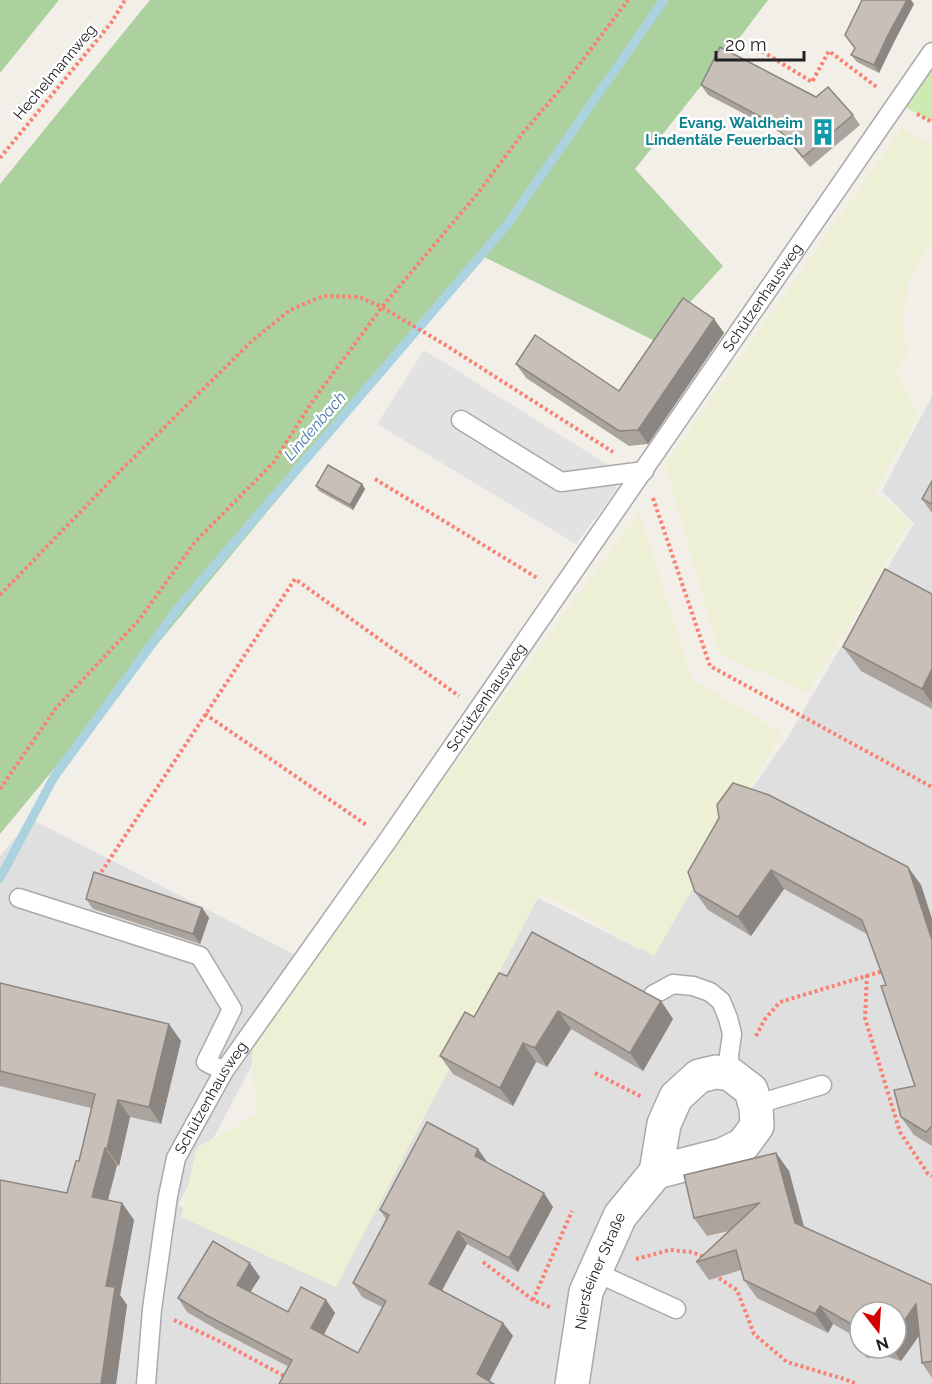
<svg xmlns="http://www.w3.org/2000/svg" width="932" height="1384" viewBox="0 0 932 1384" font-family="Raleway,sans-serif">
  <rect width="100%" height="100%" fill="#f2efe9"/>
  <path fill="#e0dfdf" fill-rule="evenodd" d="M932,396V1384H0V856L31,819L307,961L178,1205L321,1265L528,893L639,949L786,740L914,523L882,491ZM860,1312H896V1348H860Z"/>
  <g fill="#eef0d5">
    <polygon points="902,128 932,145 932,244 922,256 908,284 903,320 907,356 896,368 918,416 874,492 911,521 808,693 719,654 665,464"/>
    <polygon points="639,512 692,679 782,733 654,956 541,892 336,1287 181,1217 197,1147 256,1115 251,1042"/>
  </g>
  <polygon fill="#cdebb0" points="932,52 932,122 897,102"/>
  <g fill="#add19e">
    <polygon points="0,0 59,0 0,73"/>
    <polygon points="150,0 768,0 744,32 635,169 723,266 655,341 480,255 0,834 0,184"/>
  </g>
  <polygon fill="#e2e2e2" points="424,350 605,463 617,489 576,544 377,424"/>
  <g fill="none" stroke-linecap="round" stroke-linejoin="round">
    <polyline stroke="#aad3df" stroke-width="9" points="0,878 54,777 179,607 506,226 664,0"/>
    <defs>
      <g id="lane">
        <polyline points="461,420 561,482 644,471"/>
        <polyline points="19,898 200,956 232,1009 206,1062 224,1071"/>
        <polyline points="653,995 673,984 693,986 710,992 721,1001 728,1018 732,1034 729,1055 730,1074"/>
        <polyline points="756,1108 771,1100 822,1085"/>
        <polyline points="595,1272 676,1309"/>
        <path id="s1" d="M146,1384L152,1309L168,1196L176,1158L224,1071L388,840L932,52"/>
      </g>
      <g id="street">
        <path id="s2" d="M572,1384L586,1292L620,1216L656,1172L664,1124L676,1097L699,1076L716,1072L730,1074L751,1090L756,1108L757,1126L743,1145L722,1155L656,1172"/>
      </g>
    </defs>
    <use href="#lane" stroke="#a9a9a9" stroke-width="21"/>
    <use href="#street" stroke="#a9a9a9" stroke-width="36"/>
    <g stroke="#fa8072" stroke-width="4" stroke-dasharray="3 3" stroke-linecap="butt">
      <polyline points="752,45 812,82 829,51 878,88"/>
      <polyline points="917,114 932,122"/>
      <polyline points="0,158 111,23 125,0"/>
      <polyline points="375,479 539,579"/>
      <polyline points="653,498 710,666 932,787"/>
      <polyline points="0,595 118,473 252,341 290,310 323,296 359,297 382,307 447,346 613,452"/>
      <polyline points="205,714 368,826"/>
      <polyline points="0,789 56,708 139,620 195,542 274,462 312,402 382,307 478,193 522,134 564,85 628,0"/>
      <polyline points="98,877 295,579 459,696"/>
      <polyline points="867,975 865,1018 900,1132 928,1174 932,1176"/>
      <polyline points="756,1036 765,1019 780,1002 883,971"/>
      <polyline points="595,1073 642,1097"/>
      <polyline points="636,1259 670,1250 692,1252 702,1256 703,1261"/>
      <polyline points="483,1262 533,1300 552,1308"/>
      <polyline points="714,1275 737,1290 754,1334 787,1362 844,1379 857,1384"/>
      <polyline points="533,1300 572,1211"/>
      <polyline points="174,1320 219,1341 288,1378"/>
    </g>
    <use href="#lane" stroke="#fff" stroke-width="18"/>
    <use href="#street" stroke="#fff" stroke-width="33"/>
  </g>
  <g fill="#aba49e" fill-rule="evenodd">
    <polygon points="914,4 894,42 879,73 857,62 851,55"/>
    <polygon points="701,85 816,97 853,115 860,125 810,167 781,133 708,95"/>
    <polygon points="714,319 724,333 648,444 629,446 526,378 516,364 619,391"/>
    <polygon points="932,481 932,513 922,499"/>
    <polygon points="362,484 365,489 353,510 319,491 316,486"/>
    <polygon points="932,594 932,709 861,671 843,647"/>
    <polygon points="908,867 921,885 932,919 932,1146 914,1135 901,1117 915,1086 886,985 867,934 784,889 751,936 708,910 695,892 688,872"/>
    <polygon points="86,899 202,908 209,918 200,944 93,909"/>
    <polygon points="507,976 661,1001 673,1019 643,1071 571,1029 547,1067 536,1062 513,1106 453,1074 440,1056 474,1017"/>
    <polygon points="0,983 181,1041 161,1124 130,1117 119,1166 117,1165 108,1200 122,1203 134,1220 120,1295 127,1305 116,1384 67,1193 79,1161 91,1108 0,1086"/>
    <path d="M776,1153L789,1171L804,1227L932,1285V1378L922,1363L919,1336L901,1361L888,1357L867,1358L854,1340V1336L833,1324L828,1333L757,1298L744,1280L741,1270L709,1280L696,1262L729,1231L707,1236L694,1218ZM860,1312L896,1348H860Z"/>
    <polygon points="488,1163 553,1207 518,1272 467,1244 442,1291 503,1323 513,1336 289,1367 216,1329 187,1312 178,1298 260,1277 250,1292 288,1312 326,1300 335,1313 324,1335 358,1353 382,1307 362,1297 353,1283 386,1219 380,1210"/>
  </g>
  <g fill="#8b8681">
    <polygon points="907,0 911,0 914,4 894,42 879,73 874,65 888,35"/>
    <polygon points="714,319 724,333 648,444 638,430"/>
    <polygon points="362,484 365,489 353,510 350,505"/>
    <polygon points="932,669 932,703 922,689"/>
    <polygon points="908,867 921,885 932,919 932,940"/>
    <polygon points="771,870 784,889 751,936 738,917"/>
    <polygon points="202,908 209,918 200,944 193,934"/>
    <polygon points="661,1001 673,1019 643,1071 630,1053"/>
    <polygon points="558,1011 571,1029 547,1067 535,1048"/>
    <polygon points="169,1024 181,1041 161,1124 149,1107"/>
    <polygon points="523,1043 536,1062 513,1106 500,1088"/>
    <polygon points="118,1100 130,1117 119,1166 107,1149"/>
    <polygon points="105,1148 117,1165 104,1215 92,1197"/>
    <polygon points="478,1149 488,1163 475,1156"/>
    <polygon points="776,1153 789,1171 808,1242 795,1223"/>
    <polygon points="544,1193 553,1207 518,1272 509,1258"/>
    <polygon points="122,1203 134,1220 120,1295 127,1305 116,1384 101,1384 106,1286"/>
    <polygon points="458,1231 467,1244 438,1297 429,1284"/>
    <polygon points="250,1263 260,1277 246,1299 237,1285"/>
    <polygon points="326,1300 335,1313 320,1341 311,1328"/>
    <polygon points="916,1304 929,1322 901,1361 892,1348 896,1348 896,1332"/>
    <polygon points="820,1306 833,1324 828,1333 815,1314"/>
    <polygon points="503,1323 513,1336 488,1384 477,1374"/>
  </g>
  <g fill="#c7bfb8" stroke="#8b8681" stroke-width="1.5">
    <polygon points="862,0 907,0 888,35 874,65 851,55 855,48 845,35"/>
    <polygon points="720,47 816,97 828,87 853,115 803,157 774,124 701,85"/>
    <polygon points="683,298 714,319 638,430 619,431 516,364 535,335 619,391"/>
    <polygon points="328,465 362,484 350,505 316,486"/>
    <polygon points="932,481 932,504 922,499"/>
    <polygon points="885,569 932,594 932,669 922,689 843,647"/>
    <polygon points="733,783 769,795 908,867 932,940 932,1126 926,1132 901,1117 894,1090 915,1086 881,986 886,985 862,920 771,870 738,917 695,892 688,872 719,818 717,805"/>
    <polygon points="94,872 202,908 193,934 86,899"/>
    <polygon points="532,932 661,1001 630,1053 558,1011 535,1048 523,1043 500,1088 440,1056 465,1012 474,1017 499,973 507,976"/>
    <polygon points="0,983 169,1024 149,1107 118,1100 107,1149 105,1148 92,1197 122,1203 106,1286 115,1287 101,1384 0,1384 0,1180 67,1193 76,1161 79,1161 95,1094 0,1071"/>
    <polygon points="427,1122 478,1149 475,1156 544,1193 509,1258 458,1231 429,1284 503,1323 477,1374 494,1384 279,1384 292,1360 206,1315 178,1298 213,1241 250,1263 237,1285 288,1312 301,1287 326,1300 311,1328 358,1353 386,1301 353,1283 389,1215 380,1210"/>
    <polygon points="776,1153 795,1223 932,1285 932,1361 922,1363 916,1304 896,1332 896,1312 860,1312 860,1339 854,1340 853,1325 820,1306 815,1314 744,1280 736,1250 696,1262 759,1203 694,1218 684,1175"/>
  </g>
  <defs>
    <symbol id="building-bare" viewBox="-9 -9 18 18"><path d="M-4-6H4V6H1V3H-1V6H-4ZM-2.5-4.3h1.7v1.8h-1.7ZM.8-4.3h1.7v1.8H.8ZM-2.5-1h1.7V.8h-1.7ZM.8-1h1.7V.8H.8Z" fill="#0f9aa8" stroke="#fff" stroke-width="2.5" paint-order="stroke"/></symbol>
  </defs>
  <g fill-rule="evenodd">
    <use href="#building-bare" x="804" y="113" width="38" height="38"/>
  </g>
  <g text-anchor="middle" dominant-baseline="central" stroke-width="5" stroke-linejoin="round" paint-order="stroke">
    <g font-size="15" fill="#222" stroke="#fff">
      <text transform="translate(55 72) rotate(-50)">Hechelmannweg</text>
      <text stroke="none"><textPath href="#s1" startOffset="1270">Schützenhausweg</textPath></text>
      <text stroke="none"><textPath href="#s1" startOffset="784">Schützenhausweg</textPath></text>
      <text stroke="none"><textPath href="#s1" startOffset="298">Schützenhausweg</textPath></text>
      <text stroke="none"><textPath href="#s2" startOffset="117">Niersteiner Straße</textPath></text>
    </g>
    <g font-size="15" font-weight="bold" fill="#0d838f" stroke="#fff" text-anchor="end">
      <text x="803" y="123">Evang. Waldheim<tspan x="803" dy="17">Lindentäle Feuerbach</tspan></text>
    </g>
    <g font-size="16" font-style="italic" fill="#4a7aab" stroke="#fff">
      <text transform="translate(315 426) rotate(-49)">Lindenbach</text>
    </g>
  </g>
  <g transform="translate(878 1330) rotate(163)"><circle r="28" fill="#ffffff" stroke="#a7a7a7" stroke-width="1.5"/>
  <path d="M0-4.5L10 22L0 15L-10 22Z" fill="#d40000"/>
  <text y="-9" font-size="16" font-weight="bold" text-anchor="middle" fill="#222222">N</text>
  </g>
  <path d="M716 51v9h88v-9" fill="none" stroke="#222222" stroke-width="3"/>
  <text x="725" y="51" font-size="18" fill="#222222" stroke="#ffffff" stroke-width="4.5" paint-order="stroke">20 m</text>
</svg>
